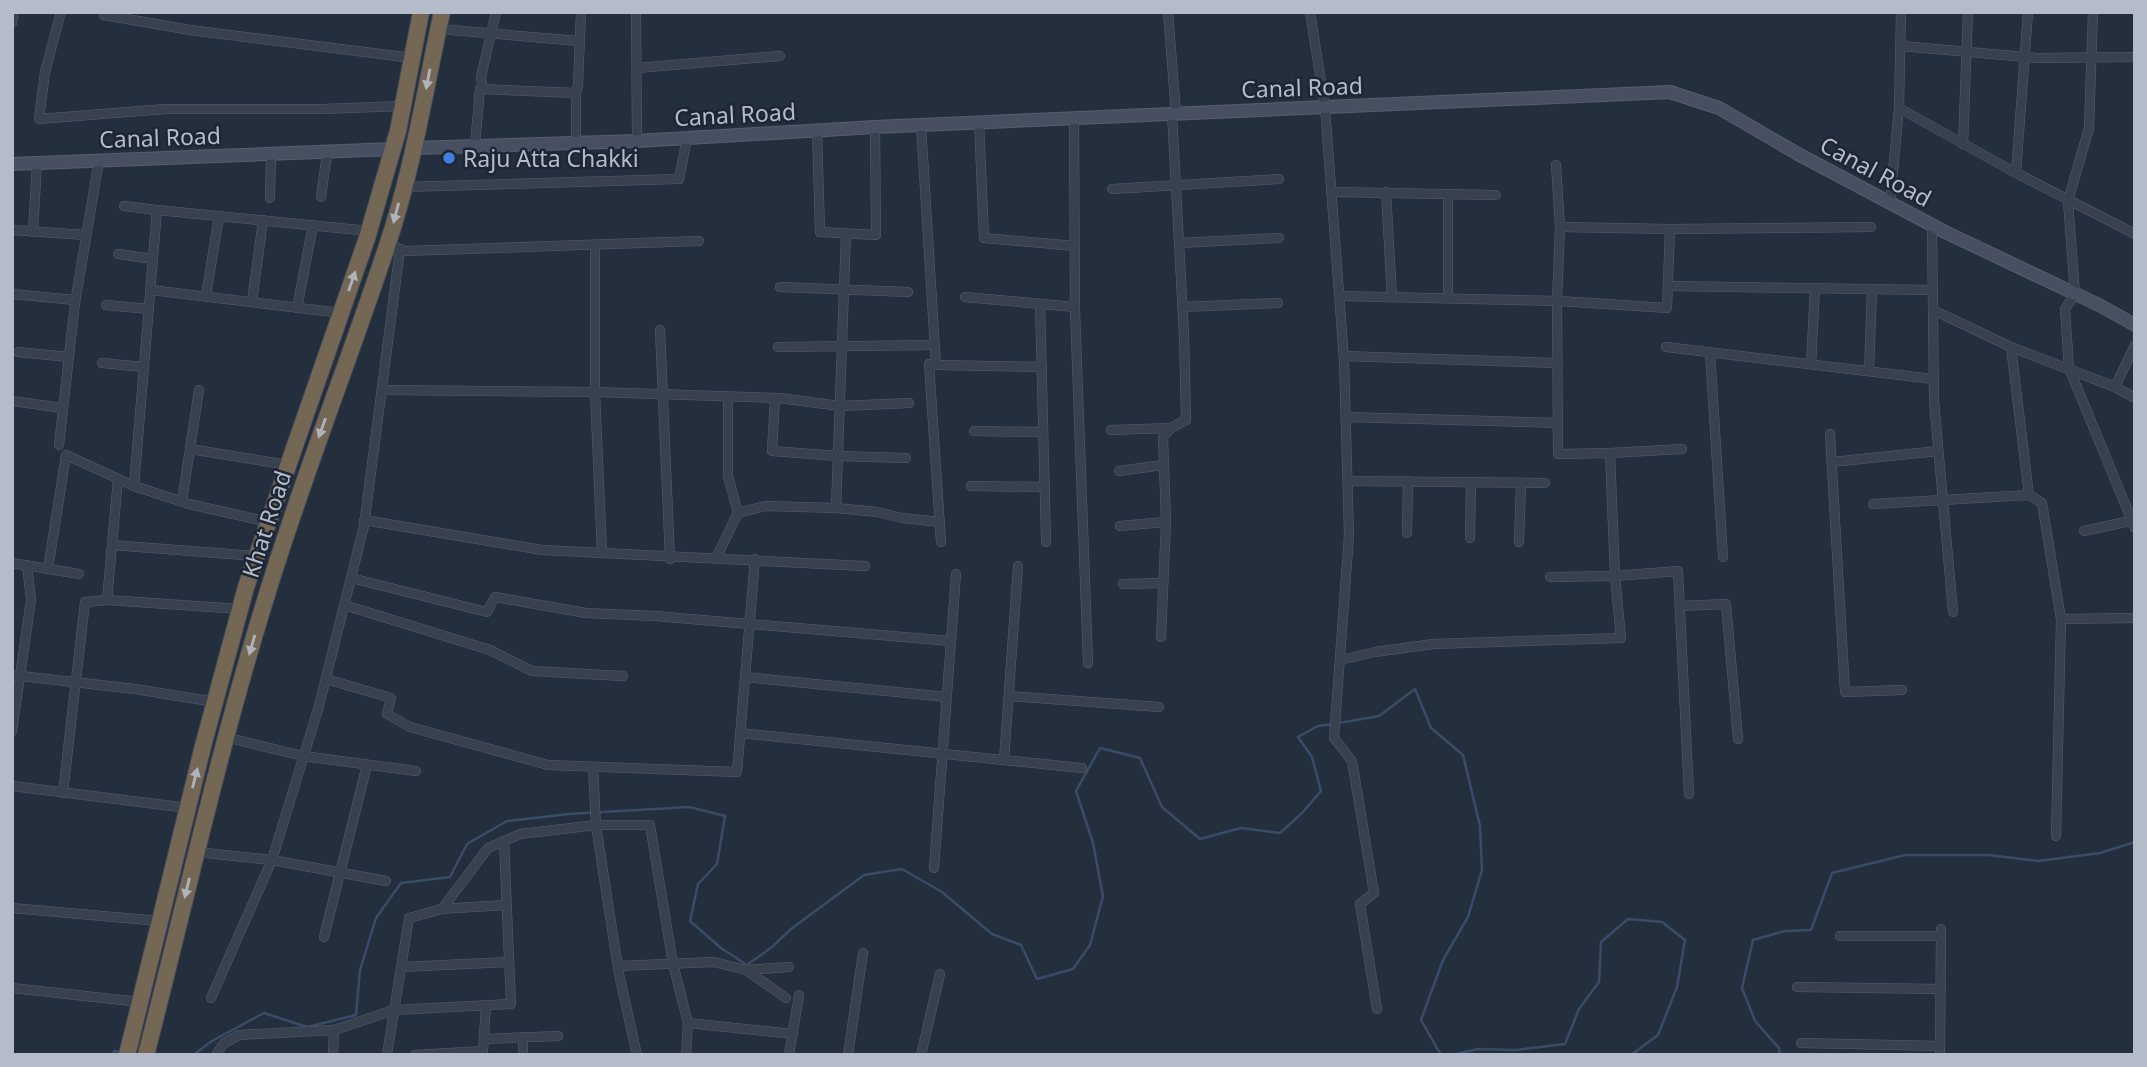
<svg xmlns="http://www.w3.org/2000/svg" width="2147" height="1067" viewBox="0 0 2147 1067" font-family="'Noto Sans',sans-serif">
  <rect width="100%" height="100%" fill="#242f3e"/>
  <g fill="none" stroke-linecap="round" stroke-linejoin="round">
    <g stroke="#394c67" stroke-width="2.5">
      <polyline points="1339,723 1379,716 1415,689 1431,728 1463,755 1480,826 1482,870 1468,917 1443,960 1421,1020 1441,1055"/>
      <polyline points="113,1055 114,1051 120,1052"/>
      <polyline points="193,1055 212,1041 264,1013 307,1027 356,1015 360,970 376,918 401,883 450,877 467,844 507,821 569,814 689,807 725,816 717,864 698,884 690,921 721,948 747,965 772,947 791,929 864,875 902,869 942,892 992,934 1021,945 1037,979 1073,969 1090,945 1103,896 1093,843 1076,791 1100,748 1140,758 1162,807 1200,839 1241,828 1280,833 1302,813 1321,791 1312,757 1298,737 1318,726 1333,724"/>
      <polyline points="1451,1055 1478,1049 1516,1050 1565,1044 1579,1009 1599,982 1601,942 1628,919 1662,922 1685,940 1677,987 1658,1035 1631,1055"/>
      <polyline points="1780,1055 1779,1048 1755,1021 1742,988 1753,940 1785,931 1811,930 1832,873 1905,855 1988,855 2038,861 2100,853 2135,842"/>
    </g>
    <defs>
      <g id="street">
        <polyline points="61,12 45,72 39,119 165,109 322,109 403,106"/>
        <polyline points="636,12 637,141"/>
        <polyline points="1168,12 1176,114"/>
        <polyline points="1310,12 1325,107 1344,360 1349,535 1334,738 1352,761 1374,893 1360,904 1377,1009"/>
        <polyline points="2093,12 2089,128 2068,201 2075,294 2065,309 2069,368 2135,528"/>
        <polyline points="104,15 190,30 412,58"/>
        <polyline points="12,23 14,12"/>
        <polyline points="439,29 579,41"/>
        <polyline points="1901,46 2037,58 2135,57"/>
        <polyline points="637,68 780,56"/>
        <polyline points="480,89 576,93"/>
        <polyline points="1899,108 2016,173 2135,234"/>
        <polyline points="1074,118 1075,310 1088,663"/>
        <polyline points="979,122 984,238 1075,246"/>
        <polyline points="921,125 936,365 929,364 941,542"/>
        <polyline points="817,130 820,232 876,235 875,127"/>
        <polyline points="576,142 576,93 578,85 581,12"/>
        <polyline points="1963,144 1968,12"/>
        <polyline points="475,145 480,89 482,84 481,77 496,12"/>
        <polyline points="2016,173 2028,12"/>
        <polyline points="403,187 679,179 687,138"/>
        <polyline points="1112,189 1279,179"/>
        <polyline points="1331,192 1496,195"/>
        <polyline points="1386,192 1392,297"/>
        <polyline points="321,197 327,153"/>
        <polyline points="270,198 271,155"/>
        <polyline points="1890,203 1899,108 1901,12"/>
        <polyline points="124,206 157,210"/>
        <polyline points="1932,225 1934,401 1953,612"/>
        <polyline points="1670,229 1871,227"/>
        <polyline points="12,230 86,235"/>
        <polyline points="33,232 37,163"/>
        <polyline points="1179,243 1279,238"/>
        <polyline points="595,245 595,392 602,553"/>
        <polyline points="396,247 405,251 699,241"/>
        <polyline points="118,254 153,259"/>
        <polyline points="1668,286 1933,290"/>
        <polyline points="780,287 908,292"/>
        <polyline points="151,290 341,313"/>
        <polyline points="12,294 75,300"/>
        <polyline points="206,296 219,216"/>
        <polyline points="1339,296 1560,301 1667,308 1670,229 1560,227"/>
        <polyline points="965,297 1075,307"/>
        <polyline points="1448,298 1448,194"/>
        <polyline points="252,302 263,220"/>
        <polyline points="1040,304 1046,542"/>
        <polyline points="106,305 149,309"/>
        <polyline points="1182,307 1278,303"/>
        <polyline points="297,308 313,225"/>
        <polyline points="1933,310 2011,347 2115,387 2135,398"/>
        <polyline points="660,330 670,559"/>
        <polyline points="778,347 935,345"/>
        <polyline points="1666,347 1933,379"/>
        <polyline points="2011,347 2029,495 2042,503 2061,619 2056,836"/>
        <polyline points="18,352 69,357"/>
        <polyline points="1710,352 1723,557"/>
        <polyline points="1344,356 1557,363"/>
        <polyline points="102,363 144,367"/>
        <polyline points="1811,364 1815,288"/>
        <polyline points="936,365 1042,367"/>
        <polyline points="1869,371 1872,289"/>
        <polyline points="2115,387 2135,345"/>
        <polyline points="382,390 595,392 779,398 840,406 909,403"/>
        <polyline points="775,398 772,451 838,456 906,458"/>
        <polyline points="12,401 63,408"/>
        <polyline points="1346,417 1558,423"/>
        <polyline points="1111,430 1171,428"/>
        <polyline points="974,431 1043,432"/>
        <polyline points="1830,434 1845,692 1902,690"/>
        <polyline points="59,445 75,303 99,160"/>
        <polyline points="190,449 288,465"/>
        <polyline points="1610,453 1682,449"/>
        <polyline points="1832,462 1938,451"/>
        <polyline points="1119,471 1163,465"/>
        <polyline points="1348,481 1545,483"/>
        <polyline points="134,486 157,210 369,231"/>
        <polyline points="971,486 1045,487"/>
        <polyline points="182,501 199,390"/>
        <polyline points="1873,504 2029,495"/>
        <polyline points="836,508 846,234"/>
        <polyline points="738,513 765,506 836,508 877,512 902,518 940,522"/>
        <polyline points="364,520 542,550 865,566"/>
        <polyline points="1120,526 1166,522"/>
        <polyline points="2084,531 2135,520"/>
        <polyline points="1407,533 1408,481"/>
        <polyline points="1470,538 1471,482"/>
        <polyline points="1519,542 1521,483"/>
        <polyline points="112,545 118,479"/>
        <polyline points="716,558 738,513 728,476 728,397"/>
        <polyline points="12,563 79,574"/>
        <polyline points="48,569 66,455 134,486 189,504 269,522"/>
        <polyline points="1550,577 1615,576 1610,453 1558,454 1557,300 1560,227 1556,165"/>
        <polyline points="351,578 487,612 495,597 586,613 655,616 951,641"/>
        <polyline points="1123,584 1163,583"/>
        <polyline points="344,605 490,650 532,671 623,676"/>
        <polyline points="1680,606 1726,604 1738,739"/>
        <polyline points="240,609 107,600 112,545 257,556"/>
        <polyline points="2061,619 2135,618"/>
        <polyline points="1161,637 1166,522 1163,437 1171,428 1186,420 1184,335 1172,114"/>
        <polyline points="1340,660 1375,652 1433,644 1621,638 1615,576 1678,571 1689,794"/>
        <polyline points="12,675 135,689 215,702"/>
        <polyline points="745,677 947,697"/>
        <polyline points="326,679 391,698 387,714 410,727 548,765 737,772 755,559"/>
        <polyline points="1009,696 1159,707"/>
        <polyline points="12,731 31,600 27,565"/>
        <polyline points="740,733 1082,768"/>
        <polyline points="225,737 303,756 416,771"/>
        <polyline points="1004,760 1018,566"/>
        <polyline points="593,767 596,826 619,974 637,1055"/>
        <polyline points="12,786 188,808"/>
        <polyline points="63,793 85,602 107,600"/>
        <polyline points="196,852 272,860 386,881"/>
        <polyline points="934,868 956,574"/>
        <polyline points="12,908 160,921"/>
        <polyline points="440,909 506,905"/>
        <polyline points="1840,936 1941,936"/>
        <polyline points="324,937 367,765"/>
        <polyline points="618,966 714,962 746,970 789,967"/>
        <polyline points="401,967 509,962"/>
        <polyline points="746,970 786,998"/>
        <polyline points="1797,987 1941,989"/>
        <polyline points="12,988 140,1002"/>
        <polyline points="211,998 272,860 319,706 364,526 400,249"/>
        <polyline points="688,1023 793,1034"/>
        <polyline points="523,1037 523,1055"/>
        <polyline points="484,1039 558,1036"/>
        <polyline points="1801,1043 1940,1046"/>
        <polyline points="216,1055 224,1043 239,1035 334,1030 394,1010 511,1004 504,841"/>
        <polyline points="333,1055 334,1030"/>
        <polyline points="387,1055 409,918 442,909 488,848 520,834 596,825 650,825 673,964 688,1023 686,1055"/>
        <polyline points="415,1055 483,1051 486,1005"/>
        <polyline points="789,1055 799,995"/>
        <polyline points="848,1055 863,953"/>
        <polyline points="921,1055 940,974"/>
        <polyline points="1940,1055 1941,929"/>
      </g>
      <g id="secondary">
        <polyline points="415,148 637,141 875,127 1670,92 1719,108 1798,154 1945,232 2101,306 2135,325"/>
        <polyline points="12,164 393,149"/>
      </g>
      <g id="highway">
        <polyline points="127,1055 203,746 246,587 367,238 398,131 421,12"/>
        <path d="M146,1055C186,900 220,744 268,591C304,474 349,361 387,246C413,169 425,90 442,12"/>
      </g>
    </defs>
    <use href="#street" stroke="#565f6c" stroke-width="10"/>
    <use href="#secondary" stroke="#565f6c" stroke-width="14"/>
    <use href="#highway" stroke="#434c59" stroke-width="18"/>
    <use href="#street" stroke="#38414e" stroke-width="9"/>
    <use href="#secondary" stroke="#465061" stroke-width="12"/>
    <use href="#highway" stroke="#746855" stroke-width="16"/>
  </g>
  <defs><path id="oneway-solid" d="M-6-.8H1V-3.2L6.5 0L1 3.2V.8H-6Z" transform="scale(1.75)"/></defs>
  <g fill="#aeb4bd">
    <use href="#oneway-solid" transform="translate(428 79) rotate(101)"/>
    <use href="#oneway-solid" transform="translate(396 213) rotate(105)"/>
    <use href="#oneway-solid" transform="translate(352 281) rotate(-71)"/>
    <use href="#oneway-solid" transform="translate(322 428) rotate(110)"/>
    <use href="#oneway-solid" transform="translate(252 645) rotate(106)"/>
    <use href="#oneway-solid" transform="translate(195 778) rotate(-76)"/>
    <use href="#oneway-solid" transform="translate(187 888) rotate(104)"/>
  </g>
  <circle fill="#3f7fe0" stroke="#1d2633" stroke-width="2.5" cx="449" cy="158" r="7"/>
  <g text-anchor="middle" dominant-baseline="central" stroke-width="5" stroke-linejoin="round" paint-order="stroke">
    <g font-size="23" fill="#b4bcc9" stroke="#1d2633">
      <text transform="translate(1302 87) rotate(-2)">Canal Road</text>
      <text transform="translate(735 114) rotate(-3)">Canal Road</text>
      <text transform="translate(160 137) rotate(-2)">Canal Road</text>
      <text transform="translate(1876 171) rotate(28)">Canal Road</text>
      <text transform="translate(266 524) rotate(-72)">Khat Road</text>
    </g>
    <g font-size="23" fill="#b4bcc9" stroke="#1d2633" text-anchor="start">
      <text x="463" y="158">Raju Atta Chakki</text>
    </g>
  </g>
  <rect width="2147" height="1067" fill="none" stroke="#b4bcc9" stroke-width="28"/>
</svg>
